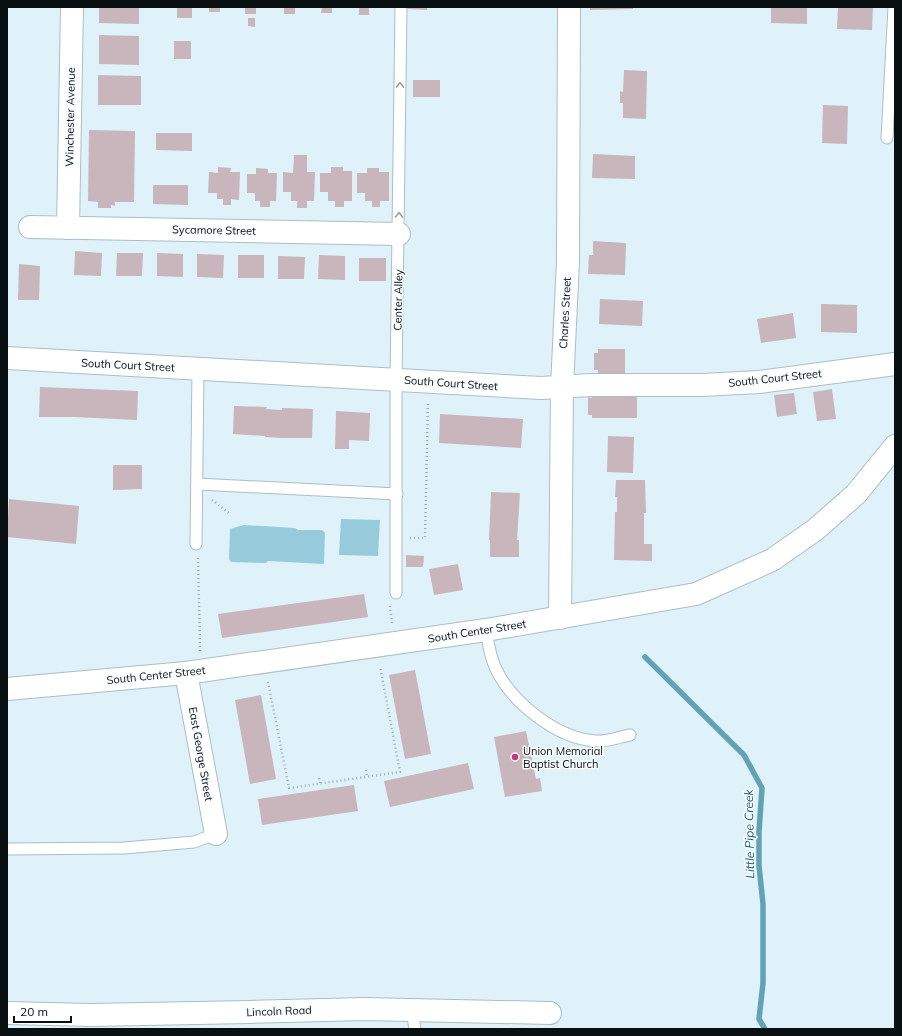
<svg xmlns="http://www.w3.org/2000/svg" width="902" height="1036" viewBox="0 0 902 1036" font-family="Mulish,sans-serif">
  <rect width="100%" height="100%" fill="#dff2f9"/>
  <g fill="#97cbdc">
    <polygon points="341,519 380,520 378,556 339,555"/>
    <polygon points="244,525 295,528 298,530 322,530 325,533 324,564 268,561 266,563 231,562 229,559 230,529"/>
  </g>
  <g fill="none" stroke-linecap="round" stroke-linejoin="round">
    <polyline stroke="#61a2b6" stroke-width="5.5" points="645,657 744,755 762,788 759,832 759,866 763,904 763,983 759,1019 765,1029"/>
  </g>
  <g fill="#c8b6bc">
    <polygon points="99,7 139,7 139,24 99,23"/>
    <rect x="177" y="7" width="15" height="11"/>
    <rect x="209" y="7" width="11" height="5"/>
    <rect x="245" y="7" width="11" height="7"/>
    <rect x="284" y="7" width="11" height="7"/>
    <polygon points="322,7 332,7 332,13 321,13"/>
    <rect x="359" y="7" width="10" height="8"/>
    <polygon points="407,7 427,7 427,10 407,9"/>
    <polygon points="590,7 633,7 633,9 590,10"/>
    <polygon points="771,7 807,7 807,24 771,23"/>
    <polygon points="838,7 873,7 872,30 837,29"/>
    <polygon points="248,18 255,18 255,27 248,26"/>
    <polygon points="99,35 139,36 139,65 99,64"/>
    <rect x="174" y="41" width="17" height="18"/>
    <polygon points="624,70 647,71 646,119 623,118 623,103 620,103 620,91 623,92"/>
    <polygon points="98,75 141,76 141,105 98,105"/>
    <rect x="413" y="80" width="27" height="17"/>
    <polygon points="823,105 848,106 847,144 822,143"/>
    <polygon points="89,130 135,131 134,202 115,202 115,206 111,205 111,208 98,208 98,202 88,201"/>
    <polygon points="156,133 192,133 192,151 156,150"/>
    <polygon points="593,154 635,156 635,179 592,178"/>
    <polygon points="294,155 307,155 307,172 315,172 314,201 307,201 307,208 297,208 297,201 291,201 291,192 283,192 283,172 293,173"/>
    <polygon points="218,167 231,168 230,172 240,172 239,200 231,199 231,205 223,205 223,199 217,199 217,193 208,193 209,172 218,173"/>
    <polygon points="331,167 343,167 343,171 352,171 352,201 344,201 344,207 335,207 335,201 328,201 328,192 320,192 320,173 331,173"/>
    <polygon points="256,168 268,169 268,173 277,173 276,201 270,201 270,207 260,207 260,201 255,201 255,193 247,193 247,174 256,174"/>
    <polygon points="367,168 379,168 379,172 389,172 389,201 380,201 380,207 372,207 372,201 365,201 365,193 357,193 357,173 367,173"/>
    <polygon points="153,185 188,185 188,205 153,204"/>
    <polygon points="593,241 626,243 625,275 588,274 589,255 593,255"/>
    <polygon points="75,251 102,253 101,276 74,275"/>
    <polygon points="117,253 143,253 142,276 116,276"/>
    <polygon points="157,253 183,254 183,277 157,276"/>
    <polygon points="197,254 224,255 223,278 197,277"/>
    <rect x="238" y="255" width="26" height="23"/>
    <polygon points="319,255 345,256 345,280 318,279"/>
    <polygon points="278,256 305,257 304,279 278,279"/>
    <rect x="359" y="258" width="27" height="23"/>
    <polygon points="19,264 40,266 39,300 18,300"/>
    <polygon points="600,299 643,301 642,326 599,324"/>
    <polygon points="821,304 857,305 857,333 821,332"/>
    <polygon points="793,313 796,338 761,343 757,319"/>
    <polygon points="598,349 625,349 625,373 598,373 598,370 594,370 594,353 598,353"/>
    <polygon points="40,387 138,391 137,420 74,417 39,417"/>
    <polygon points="832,389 836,419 817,421 813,392"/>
    <polygon points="794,393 797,414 777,417 774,395"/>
    <polygon points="592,394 637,394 637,418 592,418 592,415 588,415 588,397 592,398"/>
    <polygon points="234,406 267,407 266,409 282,410 282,408 313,409 312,438 281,438 265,437 265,436 233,434"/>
    <polygon points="336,411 370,413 369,441 349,440 349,449 335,449"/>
    <polygon points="440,414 523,419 521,448 439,443"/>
    <polygon points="608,436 634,437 633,473 607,472"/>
    <polygon points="113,465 142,465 142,489 113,490"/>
    <polygon points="616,480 645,480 646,513 644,513 644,544 652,544 652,561 614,560 615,512 617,512 617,497 615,497"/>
    <polygon points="491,492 520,493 517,540 519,540 519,557 490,557 490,540 489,540"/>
    <polygon points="9,499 79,506 76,544 7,537"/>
    <polygon points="406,555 424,556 423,567 406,567"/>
    <polygon points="458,564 463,590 434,595 429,569"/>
    <polygon points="364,594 368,617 222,638 218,614"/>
    <polygon points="415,670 431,754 405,759 389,675"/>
    <polygon points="261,695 276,779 250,784 235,700"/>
    <polygon points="526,731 536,779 540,778 542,791 505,797 494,737"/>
    <polygon points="468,763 474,789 390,807 384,781"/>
    <polygon points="354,785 358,811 262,825 258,799"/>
  </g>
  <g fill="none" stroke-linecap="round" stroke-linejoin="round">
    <defs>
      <g id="service">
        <polyline points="887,138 894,7"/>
        <polyline points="197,484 397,494"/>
        <polyline points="196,544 198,369"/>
        <polyline points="396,593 396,380 401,7"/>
        <path d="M486,630C488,643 490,657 496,669C512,703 558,739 596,741C607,742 619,737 630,735"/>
        <polyline points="7,849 124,848 194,842 216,834"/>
        <polyline points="412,1011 415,1029"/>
      </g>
      <g id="minor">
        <polyline points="30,227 399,234"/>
        <polyline points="68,228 72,7"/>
        <polyline points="7,358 541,388 591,385 702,385 759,382 895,364"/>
        <polyline points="560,618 562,387 568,261 569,7"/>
        <polyline points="186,673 216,834"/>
        <polyline points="7,1013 91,1015 249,1012 365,1009 550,1013"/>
      </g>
      <polyline id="tertiary" points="7,689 186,673 486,630 696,594 772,560 815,530 856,494 895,446"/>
    </defs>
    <use href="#service" stroke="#abbec4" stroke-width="13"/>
    <use href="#minor" stroke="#abbec4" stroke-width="24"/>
    <use href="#tertiary" stroke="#abbec4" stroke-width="24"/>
    <g stroke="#9eadb3" stroke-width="2.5" stroke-dasharray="1 3" stroke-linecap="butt">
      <polyline points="212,500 230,514"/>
      <polyline points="410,538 425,538 428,402"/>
      <polyline points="198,558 200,651"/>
      <polyline points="390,606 392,623"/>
      <polyline points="268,682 289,788 400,772 380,666"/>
      <polyline points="366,770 367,776"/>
      <polyline points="319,778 320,783"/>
    </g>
    <use href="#service" stroke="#fff" stroke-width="11"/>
    <use href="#minor" stroke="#fff" stroke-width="22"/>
    <use href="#tertiary" stroke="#fff" stroke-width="22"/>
  </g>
  <defs><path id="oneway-chevron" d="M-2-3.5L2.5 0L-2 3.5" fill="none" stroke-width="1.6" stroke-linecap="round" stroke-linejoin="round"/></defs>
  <g stroke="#9d9fa0">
    <use href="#oneway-chevron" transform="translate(400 85) rotate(-89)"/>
    <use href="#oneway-chevron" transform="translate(399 215) rotate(-89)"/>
  </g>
  <circle fill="#c13a7a" stroke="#f8fcfd" stroke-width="1.5" cx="515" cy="757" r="4"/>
  <g text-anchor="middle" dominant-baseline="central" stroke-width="3" stroke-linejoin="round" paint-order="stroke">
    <g font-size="11" fill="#091012" stroke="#f8fcfd">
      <text transform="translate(70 117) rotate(-89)">Winchester Avenue</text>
      <text transform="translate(214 230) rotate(1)">Sycamore Street</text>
      <text transform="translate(398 300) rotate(-89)">Center Alley</text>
      <text transform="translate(565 313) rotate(-87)">Charles Street</text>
      <text transform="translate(128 365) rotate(3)">South Court Street</text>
      <text transform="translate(775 378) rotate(-6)">South Court Street</text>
      <text transform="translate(451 383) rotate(4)">South Court Street</text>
      <text transform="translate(477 631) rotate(-9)">South Center Street</text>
      <text transform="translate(156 675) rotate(-6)">South Center Street</text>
      <text transform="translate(201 754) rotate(80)">East George Street</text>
      <text transform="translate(279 1011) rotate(-2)">Lincoln Road</text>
    </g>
    <g font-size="11" fill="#091012" stroke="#f8fcfd" text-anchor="start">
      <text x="523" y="751">Union Memorial<tspan x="523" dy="13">Baptist Church</tspan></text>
    </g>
    <g font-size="12" font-style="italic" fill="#196074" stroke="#f8fcfd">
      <text transform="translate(749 834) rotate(-91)">Little Pipe Creek</text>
    </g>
  </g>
  <rect width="902" height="1036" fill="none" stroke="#091012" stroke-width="16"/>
  <path d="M14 1016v6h57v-6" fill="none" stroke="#091012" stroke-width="2"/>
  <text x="20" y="1016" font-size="12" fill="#091012" stroke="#f8fcfd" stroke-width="3" paint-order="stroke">20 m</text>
</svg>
